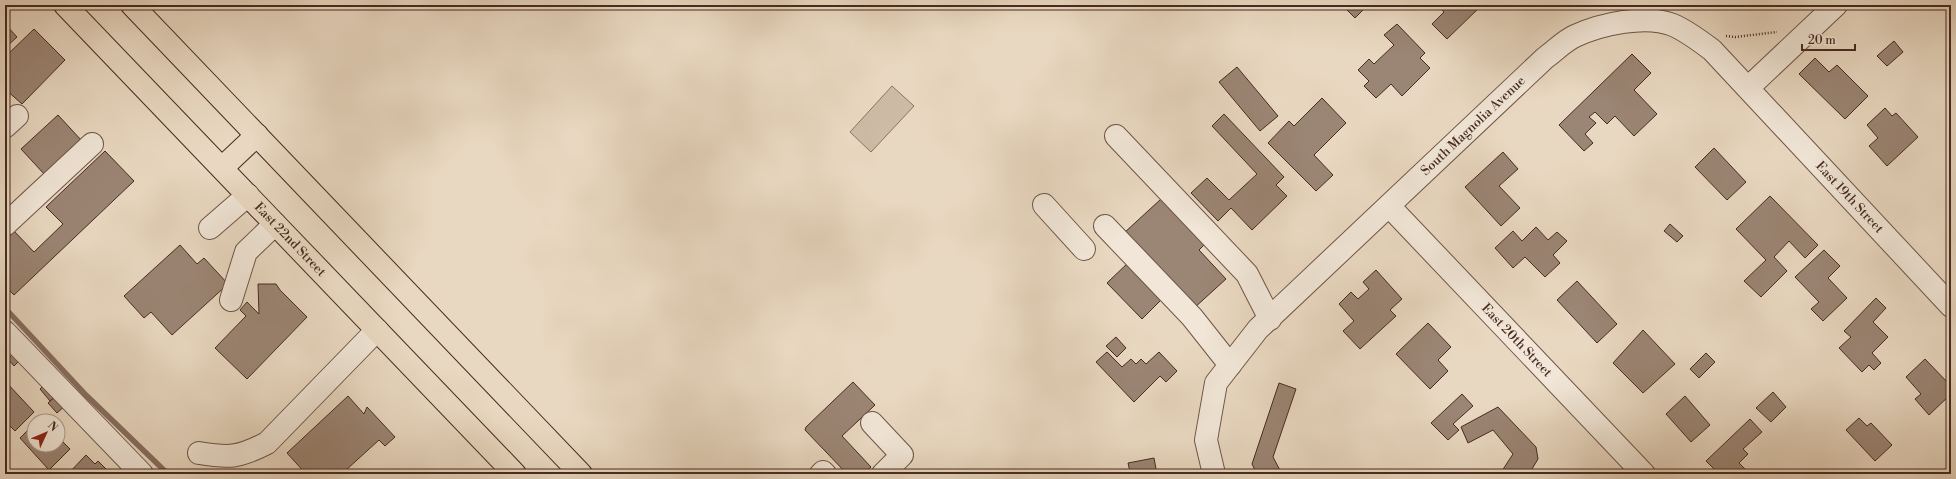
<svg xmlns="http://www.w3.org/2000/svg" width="1956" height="479" viewBox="0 0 1956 479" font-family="'Libre Bodoni',serif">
  <rect width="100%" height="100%" fill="#e9d8c1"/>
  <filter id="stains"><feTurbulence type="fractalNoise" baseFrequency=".005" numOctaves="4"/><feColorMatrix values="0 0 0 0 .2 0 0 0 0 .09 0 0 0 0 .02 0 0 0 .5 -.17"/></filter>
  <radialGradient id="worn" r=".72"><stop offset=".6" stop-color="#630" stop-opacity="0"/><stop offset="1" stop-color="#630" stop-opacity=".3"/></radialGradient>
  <polygon fill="#cdbba6" stroke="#8a7363" points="892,86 914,106 871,152 850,132"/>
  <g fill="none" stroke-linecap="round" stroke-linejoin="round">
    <polyline stroke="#876f60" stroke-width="5.5" points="5,308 86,395 168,474"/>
  </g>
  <g fill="#9b8574" stroke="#462b20">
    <polygon points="1342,5 1368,5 1355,18"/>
    <polygon points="1444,5 1482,5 1447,39 1432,24 1444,12 1440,8"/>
    <polygon points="1397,24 1425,53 1420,58 1430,68 1402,96 1391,84 1376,98 1364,86 1369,81 1358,70 1369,59 1374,64 1394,45 1384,35"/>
    <polygon points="6,25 17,37 5,48 5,26"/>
    <polygon points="34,29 65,60 22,104 5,89 5,57"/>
    <polygon points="1894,41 1903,52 1887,66 1877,56"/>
    <polygon points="1632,54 1651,73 1634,90 1657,114 1634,136 1615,116 1607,124 1595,112 1589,117 1596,123 1585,134 1593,143 1584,151 1559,125"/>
    <polygon points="1815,58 1829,72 1837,65 1868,96 1845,119 1799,74"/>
    <polygon points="1237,67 1278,116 1260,131 1219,82"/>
    <polygon points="1322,98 1346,123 1314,155 1333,175 1316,191 1268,143 1289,121 1294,126"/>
    <polygon points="1885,108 1892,116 1896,113 1918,137 1887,166 1869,146 1878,138 1867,125"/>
    <polygon points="1224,114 1284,177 1276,185 1287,196 1252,230 1231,208 1218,221 1191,193 1207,178 1229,200 1257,174 1212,126"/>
    <polygon points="58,115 82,141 45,175 21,149"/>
    <polygon points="1714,148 1746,182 1727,200 1695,167"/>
    <polygon points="105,151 134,181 14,295 5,286 5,238 13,230 34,252 63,224 46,207"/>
    <polygon points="1503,152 1518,169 1499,186 1520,208 1501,226 1465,187"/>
    <polygon points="1770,196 1818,245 1805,258 1789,241 1774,257 1787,271 1761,297 1744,281 1766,260 1736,229"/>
    <polygon points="1161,199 1204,245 1199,250 1226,279 1193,309 1124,233"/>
    <polygon points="1670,224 1683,236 1677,242 1664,231"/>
    <polygon points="1536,227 1548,240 1557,232 1567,241 1553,255 1560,263 1545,277 1525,257 1513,268 1495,248 1513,231 1522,241"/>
    <polygon points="180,245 197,264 204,258 228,284 172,335 151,312 144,318 124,296"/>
    <polygon points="1824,250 1840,266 1828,278 1847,298 1823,321 1811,309 1819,302 1795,277"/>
    <polygon points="1132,259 1162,299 1142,319 1107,283"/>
    <polygon points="1376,270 1402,299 1390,310 1396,316 1360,349 1343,331 1354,321 1339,304 1351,292 1358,299 1369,289 1363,282"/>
    <polygon points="1577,281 1617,324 1597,343 1557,300"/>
    <polygon points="258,284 276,284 280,290 307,317 247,379 215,348 246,316 240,310 247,302 259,314"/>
    <polygon points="1876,298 1886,308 1873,322 1888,337 1872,353 1881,363 1874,370 1869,365 1862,372 1839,348 1851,337 1844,331"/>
    <polygon points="1428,323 1451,347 1438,360 1448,371 1430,389 1396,354"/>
    <polygon points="1643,330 1675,364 1643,393 1613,363"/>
    <polygon points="1116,337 1126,348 1117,357 1106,346"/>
    <polygon points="15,352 21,359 14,366 8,359"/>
    <polygon points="1107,352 1122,367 1131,359 1136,364 1141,359 1146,364 1159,352 1177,371 1166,382 1160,376 1134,402 1096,362"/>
    <polygon points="1706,353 1715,362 1699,378 1690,369"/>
    <polygon points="1925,359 1951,386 1951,394 1929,415 1915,399 1921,394 1906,377"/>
    <polygon points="5,381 34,412 15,431 10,426 5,431"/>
    <polygon points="853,382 875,405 842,436 871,467 863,474 847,474 805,430 806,427"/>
    <polygon points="1279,383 1296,389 1273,457 1282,474 1257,474 1252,464"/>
    <polygon points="44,385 55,396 50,401 40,389"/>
    <polygon points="1773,392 1786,407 1771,422 1756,408"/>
    <polygon points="1462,394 1473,406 1453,424 1459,430 1448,440 1431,423"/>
    <polygon points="57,395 66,405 57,413 48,403"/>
    <polygon points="348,396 364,414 367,407 395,437 385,446 379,440 346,470 350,474 306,474 287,453"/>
    <polygon points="1685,396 1710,425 1691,442 1666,414"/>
    <polygon points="1498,407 1536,447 1538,459 1529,474 1500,474 1513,454 1493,430 1468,443 1461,427"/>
    <polygon points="1859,418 1867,426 1871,423 1892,445 1875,461 1846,430"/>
    <polygon points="1750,419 1762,432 1743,449 1748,454 1739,463 1750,474 1719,474 1706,461"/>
    <polygon points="34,424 34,445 58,445 58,437 70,449 49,470 20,438"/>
    <polygon points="86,455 95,464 98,461 111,474 68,474"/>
    <polygon points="1154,458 1157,474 1117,474 1130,472 1128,463"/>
  </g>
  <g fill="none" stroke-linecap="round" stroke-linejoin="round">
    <defs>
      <g id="minor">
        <polyline points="1748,88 1836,5"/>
        <polyline points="5,127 17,116"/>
        <polyline points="1116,136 1247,274 1270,319"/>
        <polyline points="1044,205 1084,249"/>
        <path id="s1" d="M1390,207L1644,474"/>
        <polyline points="5,225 92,144"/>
        <polyline points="1105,226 1192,317 1230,365"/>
        <polyline points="210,228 248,195"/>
        <polyline points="231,300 246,252 275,224"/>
        <polyline points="5,332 142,474"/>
        <polyline points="872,423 902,455 883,474"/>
        <path d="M199,453C229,458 238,458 267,443L377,330"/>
        <polyline points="821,474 823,472 825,474"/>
        <path id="s2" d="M1214,474L1206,440L1216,383L1258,329L1545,58C1555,51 1564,41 1575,36C1601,24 1646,14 1673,25C1687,31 1700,41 1712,50L1951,306"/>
      </g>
      <g id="major">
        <path id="s3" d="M65,5L515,474"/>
        <polyline points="132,5 581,474"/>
        <polyline points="222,168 257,135"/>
      </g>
    </defs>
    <use href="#minor" stroke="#6f5648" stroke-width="24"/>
    <use href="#major" stroke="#462b20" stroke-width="24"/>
    <polyline stroke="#462b20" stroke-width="2.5" stroke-dasharray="1 2" stroke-linecap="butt" points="1726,36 1735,37 1777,32"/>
    <use href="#minor" stroke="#f1e6d7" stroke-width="22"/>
    <use href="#major" stroke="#e9d8c1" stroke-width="22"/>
  </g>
  <g text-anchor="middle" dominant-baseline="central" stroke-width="4" stroke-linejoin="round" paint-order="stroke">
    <g font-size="13" fill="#462b20" stroke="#f1e6d7">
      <text stroke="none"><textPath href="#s2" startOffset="457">South Magnolia Avenue</textPath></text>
      <text stroke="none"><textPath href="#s2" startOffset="942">East 19th Street</textPath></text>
      <text stroke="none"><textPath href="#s3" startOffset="325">East 22nd Street</textPath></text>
      <text stroke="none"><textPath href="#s1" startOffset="184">East 20th Street</textPath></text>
    </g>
  </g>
  <rect width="1956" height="479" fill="none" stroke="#e9d8c1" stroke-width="20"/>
  <rect x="6" y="6" width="1944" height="467" fill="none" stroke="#462b20" stroke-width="2"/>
  <rect x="10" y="10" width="1936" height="459" fill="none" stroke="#462b20"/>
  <g transform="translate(46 433) rotate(46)"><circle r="19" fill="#f1e6d7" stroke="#ad9b8e"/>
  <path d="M0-3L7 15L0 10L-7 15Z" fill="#8f2418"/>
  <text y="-6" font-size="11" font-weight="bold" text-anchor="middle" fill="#462b20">N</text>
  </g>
  <path d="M1802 44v6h53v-6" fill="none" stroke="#462b20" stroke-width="2"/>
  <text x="1808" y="44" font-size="12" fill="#462b20" stroke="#f1e6d7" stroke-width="3" paint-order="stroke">20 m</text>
  <rect width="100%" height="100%" filter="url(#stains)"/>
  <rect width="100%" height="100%" fill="url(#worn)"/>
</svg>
